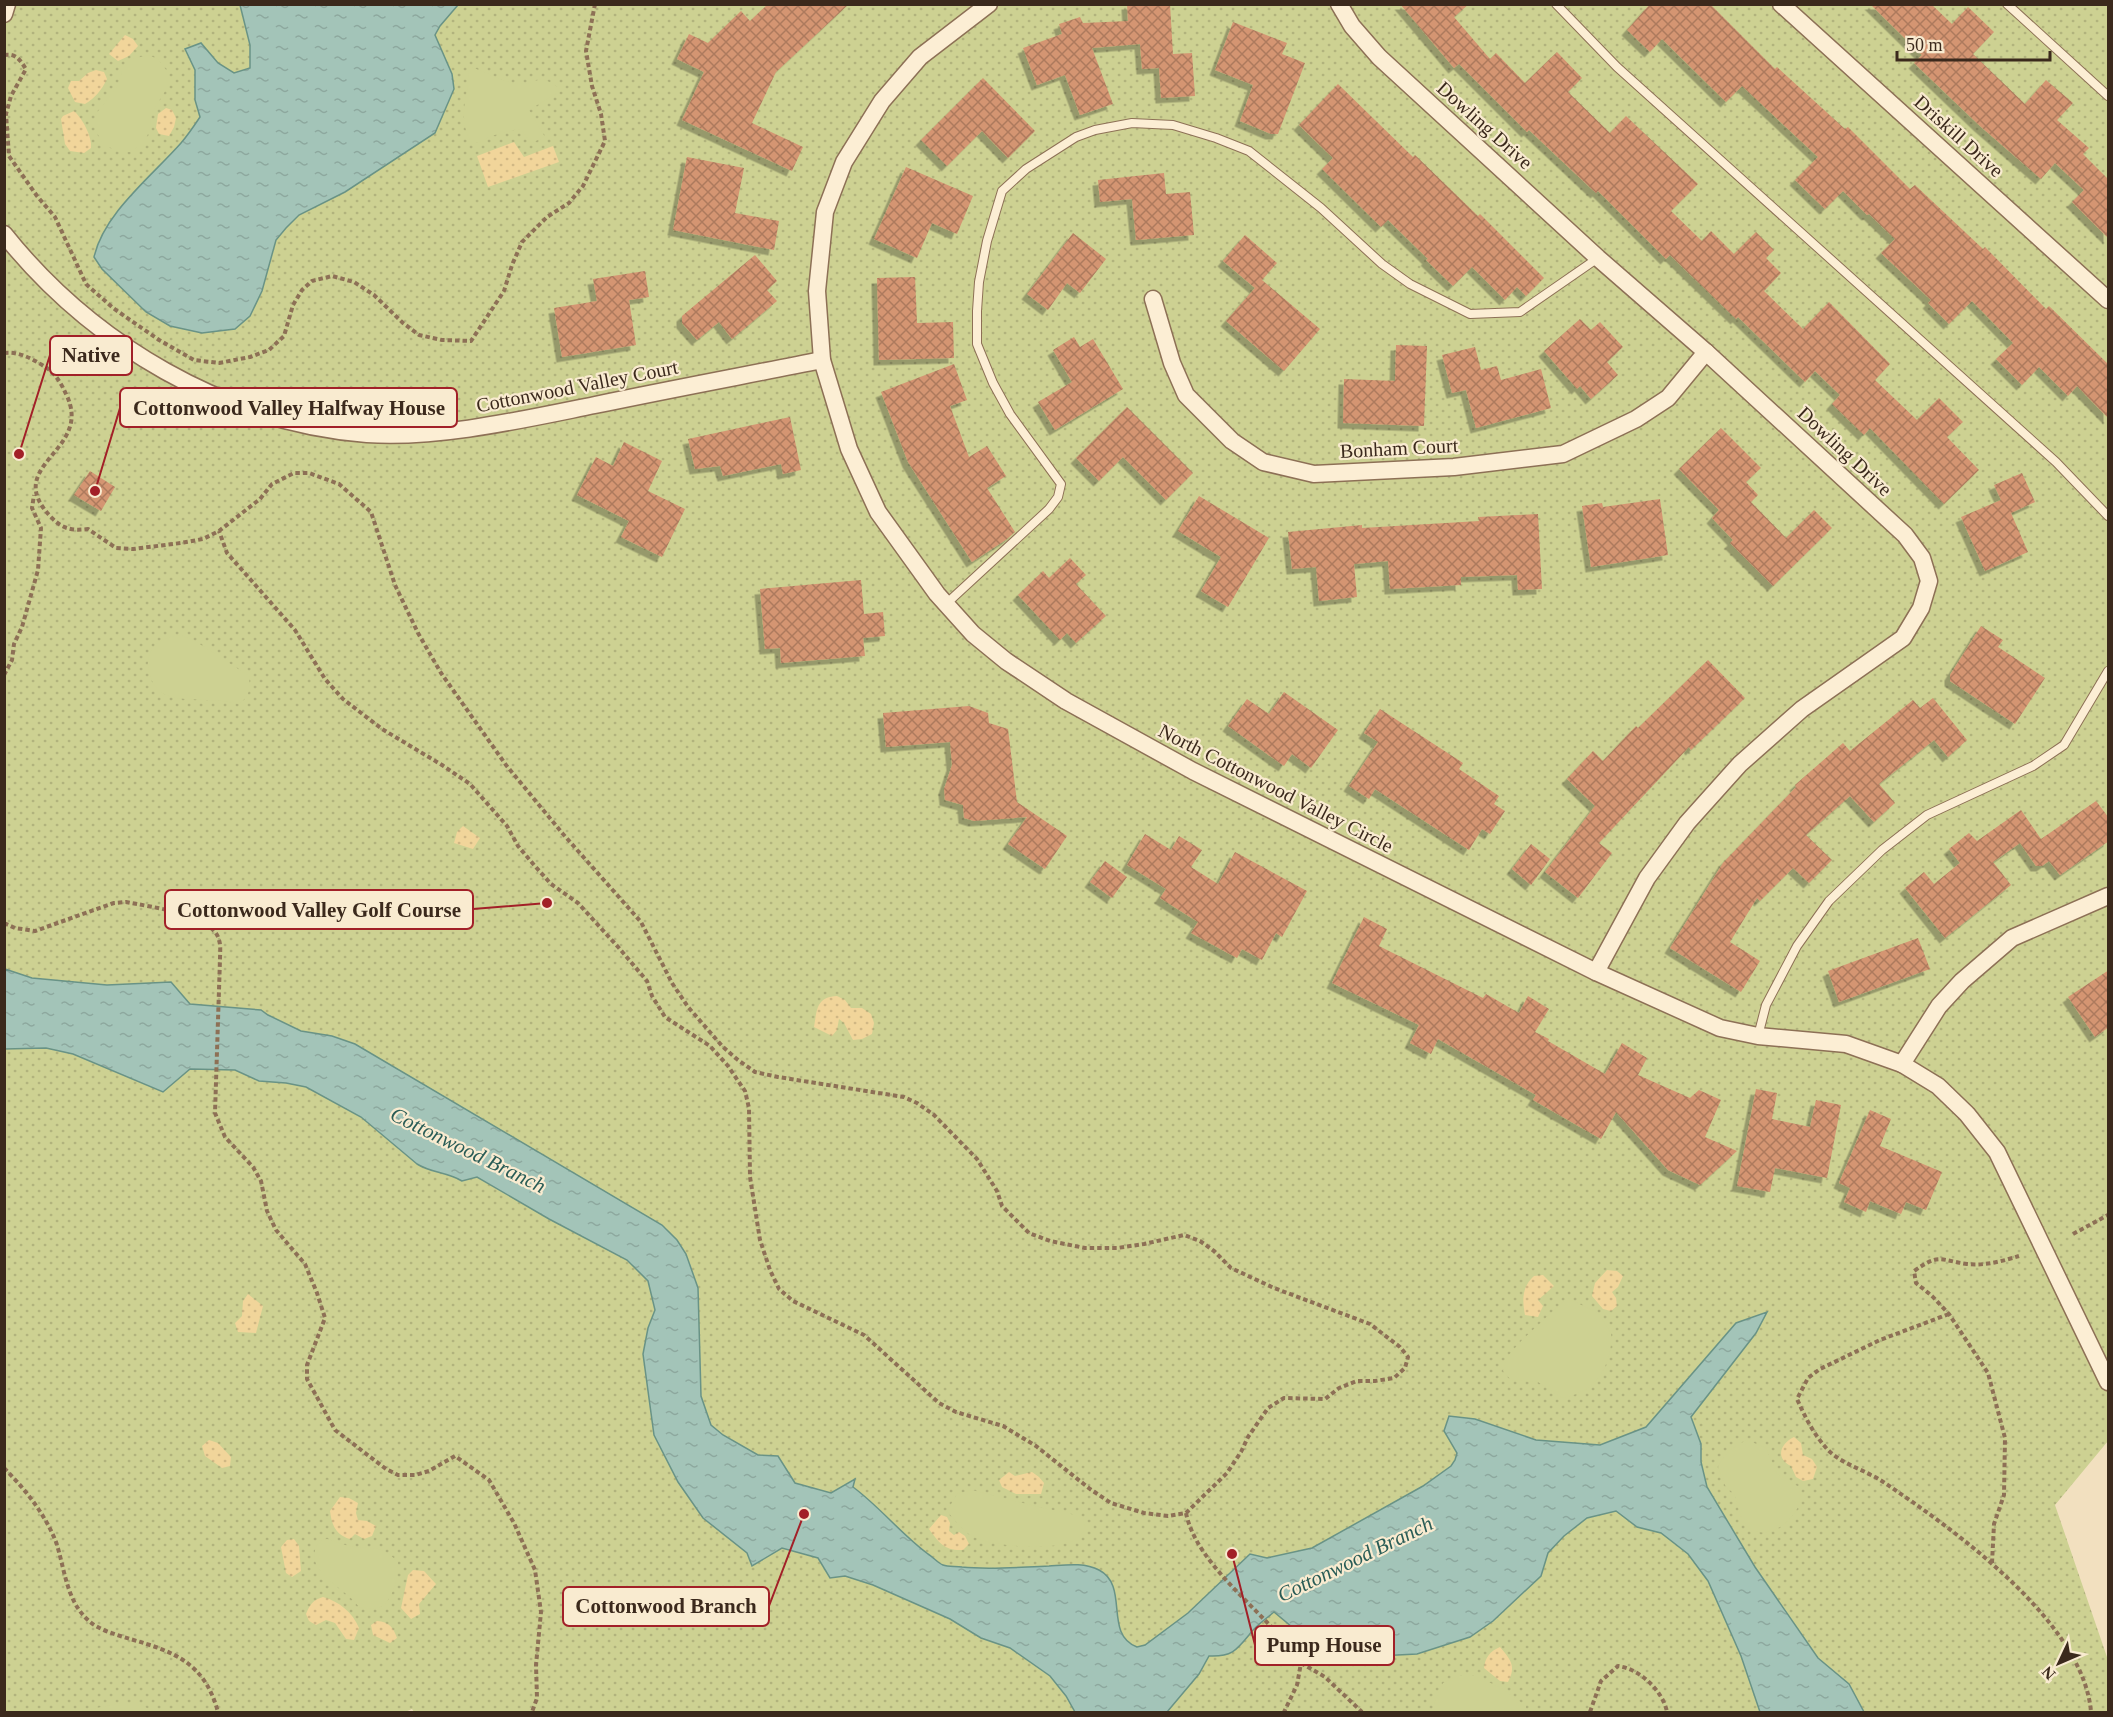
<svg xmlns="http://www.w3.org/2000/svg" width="2113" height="1717" viewBox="0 0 2113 1717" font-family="'Times New Roman',serif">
  <defs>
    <pattern id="grass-dots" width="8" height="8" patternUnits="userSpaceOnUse" patternTransform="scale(1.5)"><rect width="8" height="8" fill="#cdd192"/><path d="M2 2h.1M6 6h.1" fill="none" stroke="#b1b37d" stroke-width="1.8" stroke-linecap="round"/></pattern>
    <pattern id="sand-dots" width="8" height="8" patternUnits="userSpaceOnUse" patternTransform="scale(1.5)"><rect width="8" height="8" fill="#f1d59a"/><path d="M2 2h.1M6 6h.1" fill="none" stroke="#d0b784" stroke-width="1.8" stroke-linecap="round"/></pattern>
    <pattern id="water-ripples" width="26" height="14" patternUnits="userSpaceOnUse" patternTransform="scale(1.5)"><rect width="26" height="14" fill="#a3c4b8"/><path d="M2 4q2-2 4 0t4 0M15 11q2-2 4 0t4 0" fill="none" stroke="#8da89e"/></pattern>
    <pattern id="building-cross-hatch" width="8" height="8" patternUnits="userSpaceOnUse" patternTransform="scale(1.5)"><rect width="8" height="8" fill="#d49572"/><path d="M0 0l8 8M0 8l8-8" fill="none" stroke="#ad7a5d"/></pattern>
    <filter id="shadow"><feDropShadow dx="-5.5" dy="5.5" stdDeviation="0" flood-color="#0004"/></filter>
  </defs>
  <rect width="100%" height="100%" fill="#f2e0bf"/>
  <polygon fill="url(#grass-dots)" points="5,5 2108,5 2108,1441 2055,1505 2108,1660 2108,1712 414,1712 412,1709 405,1712 5,1712"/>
  <g fill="url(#sand-dots)">
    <polygon points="125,35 133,39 138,46 129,56 118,61 109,54"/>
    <path d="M96,70L104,72L107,79C101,91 95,98 85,104L75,102L68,88L71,81H79L88,73Z"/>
    <polygon points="166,108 172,110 176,118 174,127 169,136 159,134 156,128 158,114"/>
    <path d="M74,111C83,119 92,137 91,148L84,153L70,151L65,144L61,119L63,116Z"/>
    <polygon points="514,142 524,157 553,146 559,162 488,187 477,156"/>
    <polygon points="463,826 480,838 473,849 454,843 457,832"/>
    <path d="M837,996L845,1000L851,1008H862L871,1014L874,1023L872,1034L862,1039L853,1040L844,1023L839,1019L837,1030L832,1036L814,1027C817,1010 816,997 837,996Z"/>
    <polygon points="1607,1270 1617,1271 1623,1276 1618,1287 1612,1292 1616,1298 1617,1306 1611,1311 1603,1309 1592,1296 1595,1283"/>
    <path d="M1543,1275L1554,1286L1538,1300L1543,1306L1538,1317L1525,1315C1522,1299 1522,1287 1534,1276Z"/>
    <polygon points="248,1294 263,1306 256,1333 238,1332 235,1323 242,1316 243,1301"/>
    <path d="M1794,1437L1801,1443L1803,1455L1812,1459L1817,1467L1813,1479L1803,1481L1796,1477L1791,1466C1775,1458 1780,1444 1794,1437Z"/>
    <polygon points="209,1440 218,1443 231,1457 230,1466 222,1468 205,1456 202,1446"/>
    <polygon points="1009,1472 1015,1476 1032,1472 1039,1477 1044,1483 1041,1494 1016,1494 1002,1487 999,1480"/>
    <path d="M340,1497L349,1498L358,1503L356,1513L358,1520L367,1521L376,1526L372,1536L364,1539L355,1534L350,1539C336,1535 332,1526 330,1511Z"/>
    <path d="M941,1515L947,1517L950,1523L949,1531L954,1535L959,1532L965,1536L969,1544L963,1550C945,1551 939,1543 929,1529Z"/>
    <polygon points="294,1539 299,1546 301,1571 292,1577 286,1573 281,1547 287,1540"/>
    <polygon points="413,1570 424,1571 436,1584 419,1604 420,1614 411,1619 401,1608 408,1575"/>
    <path d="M323,1597C340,1602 352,1612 359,1628L354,1640L346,1639L335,1623L326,1620L316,1625L309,1621L306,1614C310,1604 313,1600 323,1597Z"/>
    <path d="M377,1621C389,1622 393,1627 397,1638L390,1643L373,1635L371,1625Z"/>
    <path d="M1500,1647C1510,1659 1517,1666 1508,1682L1500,1681L1484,1668C1485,1658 1490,1651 1500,1647Z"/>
  </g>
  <g fill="#cdd192">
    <polygon points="148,55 158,59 167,71 167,88 151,114 150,130 144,142 132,152 119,152 103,144 95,129 95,115 117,87 122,71 133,59"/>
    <path d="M468,66C482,70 505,83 518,84C542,85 534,70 562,90L529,110L545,137L531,143L523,132L518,129L491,136L479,143L470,141C456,110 471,96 468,66Z"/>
    <path d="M180,635L195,641L249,676C250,689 250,696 239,704C229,702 218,700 207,700C185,698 157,703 150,675C148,670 147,662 149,657C153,641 166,637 180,635Z"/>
    <path d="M1567,1298L1598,1313L1611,1333C1613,1355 1602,1383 1581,1392C1575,1395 1568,1396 1562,1398L1538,1382L1511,1380L1503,1371L1508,1356L1522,1340Z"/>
    <path d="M1747,1440L1766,1448L1777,1474L1799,1487C1800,1491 1801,1496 1800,1501C1796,1520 1768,1542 1750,1528C1737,1519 1740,1505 1734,1494C1734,1493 1728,1489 1727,1488C1723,1483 1721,1474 1718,1467C1725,1452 1733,1447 1747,1440Z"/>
    <path d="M972,1490L1047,1509L1065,1512L1083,1518L1086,1529C1082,1533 1077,1539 1072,1541C1051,1551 990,1547 970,1535C961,1529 954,1519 947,1511L957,1494Z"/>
    <path d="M327,1539C335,1541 343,1545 350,1546C374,1551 377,1542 398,1562C398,1580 395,1591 384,1606L372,1609L359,1607C345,1586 300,1572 319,1541Z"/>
    <polygon points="1456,1676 1476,1676 1503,1689 1526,1706 1526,1712 1441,1712 1434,1703 1443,1683"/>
    <polygon points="120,1703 138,1703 154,1712 78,1712"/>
  </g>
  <g fill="url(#water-ripples)" stroke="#699386" stroke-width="1.5">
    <path d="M240,5H458L440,26L435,35L452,74L454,89L435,133L345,192L299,215L286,228L276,240L262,291L250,316L235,329L202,333L170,326L146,312L102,269L94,257C104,213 152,176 181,143C188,135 194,126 200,117L195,100V70L185,49L201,43L218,63L234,73L250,68V45Z"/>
    <path d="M5,969L32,978L107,985L171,982L190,1004L261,1010L268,1015L301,1031L332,1036L355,1044L662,1225L677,1240L686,1254L698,1288L701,1396L711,1425L723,1435L758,1455L778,1456L795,1483L831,1493L855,1479L853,1487C880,1507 901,1534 928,1554C933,1557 938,1563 943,1565C948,1567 956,1566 962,1567C990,1570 1020,1567 1049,1566C1065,1565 1084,1562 1099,1570C1130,1586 1103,1634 1137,1647L1145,1645L1188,1613L1250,1554L1267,1558L1312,1548L1423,1486L1451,1466L1455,1460L1457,1453L1444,1431L1449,1416L1475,1419L1536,1440L1600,1445L1646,1427L1736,1323L1767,1312L1756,1333L1691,1417L1701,1444V1462L1707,1487L1755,1567L1818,1658L1849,1684L1864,1712H1760L1741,1656L1708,1581L1688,1554L1661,1533L1637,1527L1616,1511L1587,1518L1564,1536L1548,1553L1541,1576L1493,1621L1470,1637L1417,1654L1378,1656L1346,1652L1310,1642L1274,1612C1266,1619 1255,1626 1249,1635C1236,1651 1231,1657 1209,1656L1199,1674L1167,1712H1075L1066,1696L1050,1676L1010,1648L981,1638L950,1619L873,1585L845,1576L830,1578L818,1558L782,1548L752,1566L747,1553L703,1518L678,1482L654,1435L643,1354L648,1328L655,1310L648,1281L627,1260L549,1219L477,1177L462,1181C447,1172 431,1173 417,1164L361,1117L306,1087L286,1083L259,1081L235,1070L190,1069L163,1092L73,1054L46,1048L5,1049Z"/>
  </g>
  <g fill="url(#building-cross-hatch)" filter="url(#shadow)">
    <polygon points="768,4 849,4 776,72 752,123 803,147 792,171 682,120 704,72 677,59 689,34 708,43 741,11 750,21"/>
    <polygon points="1127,4 1170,4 1173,54 1192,53 1195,96 1161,98 1159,68 1142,69 1140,44 1092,48 1113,104 1080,115 1065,75 1037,85 1023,48 1062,34 1059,24 1080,17 1083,23 1128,21"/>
    <polygon points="1400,4 1469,4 1454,17 1490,59 1496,53 1525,83 1557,52 1582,78 1568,92 1610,133 1626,116 1698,184 1671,211 1702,241 1711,231 1734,254 1756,232 1774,250 1766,258 1781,273 1764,291 1803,329 1829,302 1890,364 1875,380 1917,420 1939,398 1963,422 1947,437 1979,470 1944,504 1870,428 1864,435 1832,404 1840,395 1815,371 1805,382 1738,317 1736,319 1670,255 1666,259 1598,191 1596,193 1529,130 1527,132 1459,64 1454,68"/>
    <polygon points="1650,4 1710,4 1775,69 1777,67 1845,129 1848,127 1910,189 1915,185 1983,249 1985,247 2046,309 2049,306 2109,365 2109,419 2077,386 2068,396 2039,367 2022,385 1996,359 2013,343 1972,301 1949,324 1928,303 1931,300 1881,253 1895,239 1869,214 1867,215 1843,191 1825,209 1795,180 1818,157 1742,86 1726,102 1662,39 1650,52 1627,30"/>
    <polygon points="1870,4 1931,4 1952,24 1968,7 1994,32 1973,54 2025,104 2046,80 2073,103 2057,120 2089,148 2083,154 2109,180 2109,239 2072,202 2084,190 2055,163 2041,179 1980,126 1914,63 1922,55"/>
    <polygon points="1233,22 1287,43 1282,54 1305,63 1278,134 1271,134 1240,121 1253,85 1215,70"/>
    <polygon points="983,78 1035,131 1008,158 982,131 947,166 921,140"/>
    <polygon points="1338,84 1413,157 1415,155 1478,216 1480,214 1544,278 1526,296 1517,287 1505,300 1472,267 1453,286 1426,260 1428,259 1388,220 1381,227 1322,169 1333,158 1299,125"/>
    <polygon points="687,157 744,168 735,213 779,221 774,250 673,230"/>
    <polygon points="906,167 973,196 957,234 932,223 917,258 874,239"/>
    <polygon points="1164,173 1166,194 1190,192 1194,235 1136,240 1132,199 1100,202 1098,180"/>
    <polygon points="1073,233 1106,259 1080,293 1067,283 1048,310 1027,294"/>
    <polygon points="1245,235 1277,263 1262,280 1320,329 1284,371 1226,321 1255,288 1223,261"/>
    <polygon points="755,255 777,281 767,290 777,301 732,339 719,322 697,340 682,323 682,316"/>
    <polygon points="645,271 649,297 629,300 636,345 562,357 554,308 597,301 593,279"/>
    <polygon points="915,277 917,323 953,322 954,358 879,360 877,278"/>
    <polygon points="1580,319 1591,330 1600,322 1623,347 1607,362 1618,375 1591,399 1580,386 1577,389 1544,351"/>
    <polygon points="1074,337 1080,347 1093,339 1123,389 1055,430 1038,402 1072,382 1053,350"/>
    <polygon points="1396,345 1427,346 1424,426 1343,423 1344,379 1395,381"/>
    <polygon points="1475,347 1481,370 1497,366 1501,380 1541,369 1551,408 1476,428 1466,390 1452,393 1442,355"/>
    <polygon points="954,364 967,400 950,406 969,457 987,446 1006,476 987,488 1015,532 1007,539 972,562 908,462 881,392"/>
    <polygon points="1127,407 1193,473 1166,500 1123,457 1099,481 1076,458"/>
    <polygon points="790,417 801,470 783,474 781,464 723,476 720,466 695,469 688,439"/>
    <polygon points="1721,428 1761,468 1746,482 1758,495 1751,502 1786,538 1814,510 1832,528 1773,586 1730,543 1733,540 1712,518 1719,510 1679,469"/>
    <polygon points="624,442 662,461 648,491 685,509 662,557 621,537 629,521 577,495 596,457 613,466"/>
    <polygon points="90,471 115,487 101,511 74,495"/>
    <polygon points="2022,473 2035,502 2011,513 2028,552 1985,571 1961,517 2001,500 1994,485"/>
    <polygon points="1199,496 1269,538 1228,607 1201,591 1221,557 1178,531"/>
    <polygon points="1660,499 1668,555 1591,567 1582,506 1602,503 1603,507"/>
    <polygon points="1538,514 1542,589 1518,590 1517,575 1461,577 1461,585 1390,589 1388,561 1354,564 1357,597 1319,601 1316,567 1292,569 1288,532 1362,525 1362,528 1479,521 1478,517"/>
    <polygon points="1070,558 1086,575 1076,584 1106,616 1076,643 1067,633 1060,640 1018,595 1043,571 1049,578"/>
    <polygon points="861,580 864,614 883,612 885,636 863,638 865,656 781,663 780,648 765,649 760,589"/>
    <polygon points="1981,626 2003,640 1998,647 2045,678 2015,724 1950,681 1950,675"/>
    <polygon points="1708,660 1745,698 1691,750 1689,747 1599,843 1612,853 1578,898 1545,872 1595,806 1567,779 1593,751 1603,761 1636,726 1638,728"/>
    <polygon points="1284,692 1338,730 1311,768 1292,754 1284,766 1228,726 1247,699 1269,714"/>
    <polygon points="1933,698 1967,740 1948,757 1934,740 1879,784 1895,803 1874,822 1850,796 1806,835 1832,860 1809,883 1793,868 1760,901 1757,898 1730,942 1760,961 1741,992 1670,948 1723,863 1796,787 1795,785 1843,743 1850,751 1913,700 1920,708"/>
    <polygon points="969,706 988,713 989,723 1008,729 1017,802 1067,836 1045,869 1008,844 1027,817 974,821 964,818 963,805 945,800 944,789 952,765 950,742 886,747 883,713"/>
    <polygon points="1380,709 1463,763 1459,769 1499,796 1494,804 1505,811 1490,834 1482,829 1469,850 1375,789 1369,799 1349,786 1378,742 1364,733"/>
    <polygon points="2096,801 2109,818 2109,841 2060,875 2049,861 2042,866 2036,866 2020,843 1993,862 2011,885 1945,938 1905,888 1924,872 1934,884 1960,863 1949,849 1969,833 1977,841 2021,810 2041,839"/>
    <polygon points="1145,834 1171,850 1179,836 1202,850 1191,867 1218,884 1235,852 1307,891 1282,937 1276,933 1262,960 1242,949 1237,958 1191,933 1198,922 1160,898 1166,889 1127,865"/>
    <polygon points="1531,844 1550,859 1531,885 1512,869"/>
    <polygon points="1105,861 1127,877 1112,898 1090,882"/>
    <polygon points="1364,917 1387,929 1379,946 1483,998 1486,994 1519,1013 1528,996 1549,1009 1535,1032 1549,1039 1548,1041 1605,1074 1622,1043 1647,1058 1638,1075 1690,1098 1699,1090 1721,1100 1705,1137 1737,1151 1700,1185 1668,1170 1616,1112 1601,1139 1533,1100 1536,1095 1438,1039 1431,1054 1410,1043 1419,1025 1332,983"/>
    <polygon points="1918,938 1930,969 1839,1002 1828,971"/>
    <polygon points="2109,970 2109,1027 2095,1037 2068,997"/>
    <polygon points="1756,1089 1777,1093 1772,1119 1810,1127 1816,1100 1841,1105 1827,1178 1775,1168 1770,1192 1737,1186"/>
    <polygon points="1870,1110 1891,1119 1880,1146 1942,1172 1926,1210 1906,1202 1901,1214 1870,1201 1866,1212 1844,1202 1850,1188 1839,1183"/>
  </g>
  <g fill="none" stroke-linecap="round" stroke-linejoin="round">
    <defs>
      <g id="service">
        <polyline points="1556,4 1617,67 2056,462 2108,516"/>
        <polyline points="2007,4 2108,96"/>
        <polyline points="946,604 1049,509 1058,497 1061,484 1010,414 993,383 977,344 977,311 979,282 987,241 1002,191 1026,169 1076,137 1095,130 1132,123 1173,125 1216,138 1249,151 1321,208 1382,264 1410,284 1470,314 1520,312 1598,258"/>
        <polyline points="1758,1036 1766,1005 1797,946 1829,901 1882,850 1927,815 2033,766 2064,745 2108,671"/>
      </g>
      <g id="minor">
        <polyline points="989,4 920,57 882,101 844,162 825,212 817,291 822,360 849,449 878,512 937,594 973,634 1006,661 1066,701 1193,771 1596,972 1720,1028 1758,1036 1846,1044 1902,1064 1938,1086 1967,1114 1997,1152 2108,1382"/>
        <polyline points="1339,4 1352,26 1379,57 1598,258 1706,352 1905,535 1922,558 1929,581 1921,608 1903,638 1802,709 1740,764 1687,823 1647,878 1596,972"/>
        <polyline points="1781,4 2108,300"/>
        <polyline points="4,14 7,4"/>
        <path d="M4,234C92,344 225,423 367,434C439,439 525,419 595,405C671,389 747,375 822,360"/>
        <polyline points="1153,299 1172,363 1186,395 1232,441 1263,462 1314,474 1454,467 1563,454 1636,419 1668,398 1706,352"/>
        <polyline points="1902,1064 1939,1006 1962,981 2012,938 2108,896"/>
      </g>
    </defs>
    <use href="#service" stroke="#8d7056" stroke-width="10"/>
    <use href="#minor" stroke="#8d7056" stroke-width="19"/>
    <g stroke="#8d7056" stroke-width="4" stroke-dasharray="4.5 3" stroke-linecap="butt">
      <path d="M4,55C16,53 20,60 26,69L11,96L6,114L9,156L37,196L55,217L86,284L113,308L159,340L194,360L219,363L250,357L269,350L284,336L293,305L302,290L312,281L332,276L354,282L374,295L403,323L419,335L442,340L471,341L504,291L512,265L522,242L547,217L569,203L583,186L605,141L601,114L592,86L586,51L595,4"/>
      <path d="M4,353C20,351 34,360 47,368C56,375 61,383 66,394C95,452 0,464 51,517C62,529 72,531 88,529L116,548L133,549L181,543L203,539L219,531L260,499L272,484L294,473H309L339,484L371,512L395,585L418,633L441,673L506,765L563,834L641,922L672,983L688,1007L723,1047L738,1060L755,1072L778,1077L904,1097L917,1103L934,1115L977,1159L997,1191L1002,1206L1029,1233L1050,1241L1085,1248H1117L1144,1244L1184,1235L1200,1241L1214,1251L1231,1268L1274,1288L1370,1324L1400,1347L1408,1357L1405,1368L1394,1378L1375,1381H1357L1339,1388L1325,1399L1284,1398L1268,1408L1248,1437L1241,1452L1227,1473L1186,1513L1168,1516L1144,1513L1111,1503L1090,1489L1036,1446L1003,1426L956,1412L939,1403L864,1335L793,1301L779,1289L770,1270L760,1240L750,1177L749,1108L745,1091L728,1066L710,1046L665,1017L652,996L647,981L619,948L578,903L551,884L534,865L518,846L507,826L470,784L442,765L382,729L343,699L325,679L295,630L227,553L219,531"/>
      <polyline points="4,675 12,660 14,644 22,627 38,570 41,528 32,508 34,495"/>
      <path d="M4,923L15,928L35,931L114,903L126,902C150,907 213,914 219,940C221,946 220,953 220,959L215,1113L225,1137L253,1167L261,1181L267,1211L276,1230L305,1264L317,1293L325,1318L307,1365V1379L335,1430L386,1469L398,1475H415L429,1471L455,1456L489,1480L514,1523L535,1570L541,1612L536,1665L537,1698L532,1712"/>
      <polyline points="2073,1234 2108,1215"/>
      <path d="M1949,1314L1880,1340L1820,1369L1808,1378L1797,1399C1805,1417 1814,1435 1828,1450C1840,1462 1856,1467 1871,1475C1880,1479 1889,1486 1898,1492C1965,1538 2084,1626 2091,1712"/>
      <path d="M4,1468C25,1489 45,1514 56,1542C65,1569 66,1601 89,1621C99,1630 117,1635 130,1639C176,1652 205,1664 218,1712"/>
      <path d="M1186,1513C1197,1568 1270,1615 1301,1663L1297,1685L1284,1712"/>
      <path d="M1992,1563L1994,1524L2004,1495L2005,1438L1988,1373L1949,1314L1932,1296L1916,1283L1914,1271C1940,1253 1939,1260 1967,1264C1985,1266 2003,1261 2019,1256"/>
      <polyline points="1301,1663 1325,1677 1362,1712"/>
      <path d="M1590,1712L1601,1681L1618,1666C1640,1669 1663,1691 1667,1712"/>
    </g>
    <use href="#service" stroke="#fceed4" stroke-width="8"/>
    <use href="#minor" stroke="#fceed4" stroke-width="16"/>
  </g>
  <g text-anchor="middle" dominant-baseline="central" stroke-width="4.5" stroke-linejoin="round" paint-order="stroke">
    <g font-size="20" fill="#3b291c" stroke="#f9ebd0">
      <text transform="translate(1485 125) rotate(42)">Dowling Drive</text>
      <text transform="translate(1959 136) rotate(42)">Driskill Drive</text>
      <text transform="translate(577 386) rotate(-11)">Cottonwood Valley Court</text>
      <text transform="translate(1399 448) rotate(-3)">Bonham Court</text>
      <text transform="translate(1845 451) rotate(43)">Dowling Drive</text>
      <text transform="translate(1276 788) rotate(27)">North Cottonwood Valley Circle</text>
    </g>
    <g font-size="21" font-style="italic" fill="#295c56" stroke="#f9ebd0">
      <text transform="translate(468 1150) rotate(26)">Cottonwood Branch</text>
      <text transform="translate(1355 1559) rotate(-26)">Cottonwood Branch</text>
    </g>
  </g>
  <path fill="none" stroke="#a22028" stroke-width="2" d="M19 454L50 355M95 491L120 408M547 903L473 909M804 1514L769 1606M1232 1554L1255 1645"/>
  <g fill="#a22028" stroke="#f9ebd0" stroke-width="2">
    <circle cx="19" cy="454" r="6"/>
    <circle cx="95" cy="491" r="6"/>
    <circle cx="547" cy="903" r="6"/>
    <circle cx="804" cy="1514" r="6"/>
    <circle cx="1232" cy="1554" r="6"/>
  </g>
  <g fill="#f9ebd0" stroke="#a22028" stroke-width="2">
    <rect x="50" y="336" width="82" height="39" rx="6"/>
    <rect x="120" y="388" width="337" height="39" rx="6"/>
    <rect x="165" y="890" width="308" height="39" rx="6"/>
    <rect x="563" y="1587" width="206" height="39" rx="6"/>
    <rect x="1255" y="1626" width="139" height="39" rx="6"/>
  </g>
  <g font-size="21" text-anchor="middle" font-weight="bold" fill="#3b291c">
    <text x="91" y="362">Native</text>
    <text x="289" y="415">Cottonwood Valley Halfway House</text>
    <text x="319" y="917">Cottonwood Valley Golf Course</text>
    <text x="666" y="1613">Cottonwood Branch</text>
    <text x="1324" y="1652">Pump House</text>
  </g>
  <rect width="2113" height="1717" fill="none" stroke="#3b291c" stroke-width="12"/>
  <g transform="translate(2059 1663) rotate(226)" stroke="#f9ebd0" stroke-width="4.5" paint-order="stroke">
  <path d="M0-4.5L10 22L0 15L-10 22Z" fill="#3b291c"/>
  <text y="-9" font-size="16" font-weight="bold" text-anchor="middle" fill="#3b291c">N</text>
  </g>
  <path d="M1897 51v9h153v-9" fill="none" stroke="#3b291c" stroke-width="3"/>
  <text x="1906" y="51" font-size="18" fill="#3b291c" stroke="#f9ebd0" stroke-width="4.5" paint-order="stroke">50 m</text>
</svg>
